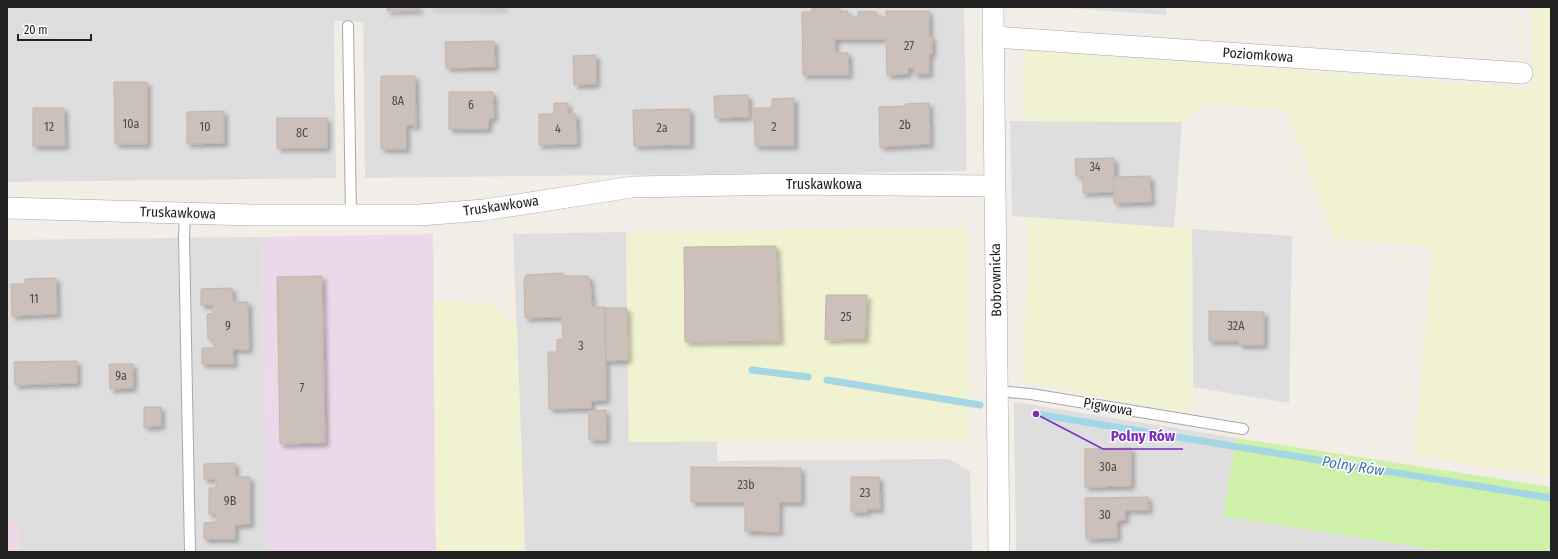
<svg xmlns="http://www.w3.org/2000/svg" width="1558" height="559" viewBox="0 0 1558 559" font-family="'Fira Sans Condensed',sans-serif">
  <defs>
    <filter id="shadow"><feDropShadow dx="3.5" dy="3.5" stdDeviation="2" flood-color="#0004"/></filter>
  </defs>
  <rect width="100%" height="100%" fill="#f2eee7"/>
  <g fill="#dfdede">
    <polygon points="7,7 964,7 967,171 365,178 363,22 334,21 336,178 7,182"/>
    <polygon points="1054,7 1166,7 1166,15"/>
    <polygon points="1010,121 1182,122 1174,228 1012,216"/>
    <polygon points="1192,229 1292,236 1289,403 1193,387"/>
    <polygon points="626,232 629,442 717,441 717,461 949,459 970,471 972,552 525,552 513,234"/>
    <polygon points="262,237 267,552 19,552 18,521 7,521 7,240"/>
    <polygon points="1014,402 1236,438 1223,516 1450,552 1016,552"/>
  </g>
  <g fill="#ecd8e9">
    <polygon points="433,234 436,552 267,552 262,237"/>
    <polygon points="7,521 18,521 19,552 7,552"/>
  </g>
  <g fill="#f1f2d1">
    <polygon points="1532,7 1551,7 1551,477 1414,455 1433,246 1334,239 1287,110 1205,103 1182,122 1023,121 1025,50 1532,89"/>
    <polygon points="1028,217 1192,229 1193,387 1188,414 1024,381"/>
    <polygon points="968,227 969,439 629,442 626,232"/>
    <polygon points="433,300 492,304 517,327 525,552 436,552"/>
  </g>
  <polygon fill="#cef0a9" points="1236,438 1551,487 1551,552 1450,552 1223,516"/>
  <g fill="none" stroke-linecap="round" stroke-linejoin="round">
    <g stroke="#a4d7e4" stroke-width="7">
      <polyline points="752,370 808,377"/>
      <polyline points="827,380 980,405"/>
      <polyline points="1036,414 1551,498"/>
    </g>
  </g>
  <g fill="#cbc0ba" stroke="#c6b4a8" filter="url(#shadow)">
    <polygon points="391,7 419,7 419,10 387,11 387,8"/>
    <polygon points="430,7 504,7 504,8"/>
    <polygon points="812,7 838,7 839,12 848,11 848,17 858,17 858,11 876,12 876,17 886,17 886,11 929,11 929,37 932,37 932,54 929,54 929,74 914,74 914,68 908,68 908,74 887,75 886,39 835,39 835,53 848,53 849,75 803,75 802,12 812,12"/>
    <polygon points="494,41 495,67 446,68 445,42"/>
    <polygon points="596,55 596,84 574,85 573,56"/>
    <polygon points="381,76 415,76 416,127 414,127 413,125 406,125 406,149 381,149"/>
    <polygon points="114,82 147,82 147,144 115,144"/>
    <polygon points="449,92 493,92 494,118 489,118 488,129 449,129"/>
    <polygon points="748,95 749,117 715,118 714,96"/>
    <polygon points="794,98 794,146 755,146 754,108 772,108 772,99"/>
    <polygon points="554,103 568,103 568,114 576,114 577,144 539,145 539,114 554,114"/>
    <polygon points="929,103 930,144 880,147 879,107 905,106 905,104"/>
    <polygon points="33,108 64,108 65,146 33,146"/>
    <polygon points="690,109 690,145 634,146 633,110"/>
    <polygon points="224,111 224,143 187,144 187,112"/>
    <rect x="277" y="118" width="50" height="30"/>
    <polygon points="1114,158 1115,192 1083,193 1083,176 1076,176 1075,159"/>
    <polygon points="1150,176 1151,202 1114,203 1114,177"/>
    <polygon points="776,246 780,341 685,342 684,247"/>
    <polygon points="563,273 563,276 588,276 590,280 592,307 605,307 605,308 606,400 591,401 591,408 549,409 548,352 557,352 557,340 563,339 562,317 525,318 524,280 526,275"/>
    <polygon points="322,276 325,443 280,444 277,277"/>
    <polygon points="56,278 57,314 12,316 11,284 25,284 25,279"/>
    <polygon points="232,288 233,302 248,302 249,350 233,349 234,364 202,364 202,348 214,348 214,339 208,339 207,314 213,313 213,305 201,305 201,289"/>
    <polygon points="826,295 867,295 865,339 825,340"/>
    <polygon points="605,308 627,308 628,360 606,361"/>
    <polygon points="1209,311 1264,312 1264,345 1239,345 1239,341 1209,341"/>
    <polygon points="77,361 77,383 15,385 14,362"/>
    <polygon points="109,364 133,364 133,388 110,389"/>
    <polygon points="144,407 161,407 161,426 144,427"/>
    <polygon points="606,410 606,440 589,440 589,411"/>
    <polygon points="1131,448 1131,486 1085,487 1085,449"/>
    <polygon points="235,463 235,477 250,477 250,524 235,525 235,539 204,539 204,523 216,522 216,514 209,514 209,488 216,488 216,479 204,479 204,464"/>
    <polygon points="691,467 801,468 801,502 779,502 779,532 745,531 745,502 691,502"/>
    <polygon points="851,477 879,477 880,509 867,509 867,512 851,512"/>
    <polygon points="1148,497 1149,510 1125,510 1125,520 1117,521 1117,538 1086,539 1085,498"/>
  </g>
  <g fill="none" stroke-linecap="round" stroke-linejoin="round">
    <defs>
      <g id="lane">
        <polyline points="348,26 351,216"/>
        <polyline points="185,213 184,236 190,552"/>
        <polyline points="997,391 1031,394 1243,429"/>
      </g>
      <g id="street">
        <polyline points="993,7 999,552"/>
        <polyline points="994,37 1522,73"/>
        <polyline points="7,208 251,215 420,215 484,210 632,187 784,184 994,186"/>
      </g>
    </defs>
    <use href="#lane" stroke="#a8a8a8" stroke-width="12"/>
    <use href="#street" stroke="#a8a8a8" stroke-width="22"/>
    <use href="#lane" stroke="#fff" stroke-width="10"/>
    <use href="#street" stroke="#fff" stroke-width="21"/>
  </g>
  <g text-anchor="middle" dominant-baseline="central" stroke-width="3" stroke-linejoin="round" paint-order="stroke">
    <g font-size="12" fill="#4c4947">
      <text x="909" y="46">27</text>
      <text x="398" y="101">8A</text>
      <text x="471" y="105">6</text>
      <text x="131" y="124">10a</text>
      <text x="905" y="125">2b</text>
      <text x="49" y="127">12</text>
      <text x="205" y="127">10</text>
      <text x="774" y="127">2</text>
      <text x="662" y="128">2a</text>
      <text x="558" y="129">4</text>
      <text x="302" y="133">8C</text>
      <text x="1095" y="167">34</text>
      <text x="34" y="299">11</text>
      <text x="846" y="317">25</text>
      <text x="228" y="326">9</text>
      <text x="1236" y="326">32A</text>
      <text x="581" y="346">3</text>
      <text x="121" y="376">9a</text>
      <text x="302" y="388">7</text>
      <text x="1108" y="467">30a</text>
      <text x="746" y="485">23b</text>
      <text x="865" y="493">23</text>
      <text x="230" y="501">9B</text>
      <text x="1105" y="515">30</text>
    </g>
    <g font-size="14" fill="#212121" stroke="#fff">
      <text transform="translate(1258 55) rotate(4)">Poziomkowa</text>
      <text x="824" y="184">Truskawkowa</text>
      <text transform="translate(501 206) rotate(-8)">Truskawkowa</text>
      <text transform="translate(178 213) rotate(2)">Truskawkowa</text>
      <text transform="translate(996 280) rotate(-91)">Bobrownicka</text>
      <text transform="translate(1108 407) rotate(10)">Pigwowa</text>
    </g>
    <g font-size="15" font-style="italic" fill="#3d77ab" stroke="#fff">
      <text transform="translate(1353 466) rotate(9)">Polny Rów</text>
    </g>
  </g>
  <path fill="none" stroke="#7b2cbf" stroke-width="1.5" d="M1036 414L1103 449H1183"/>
  <circle fill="#7b2cbf" stroke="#fff" stroke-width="1.5" cx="1036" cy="414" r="4"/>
  <g font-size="15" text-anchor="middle" font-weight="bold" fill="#7b2cbf" stroke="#fff" stroke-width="3" stroke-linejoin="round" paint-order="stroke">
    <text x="1143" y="441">Polny Rów</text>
  </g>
  <rect width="1558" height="559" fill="none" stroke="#212121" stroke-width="16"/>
  <path d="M18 34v6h73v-6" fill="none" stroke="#212121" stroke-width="2"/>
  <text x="24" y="34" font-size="12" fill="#212121" stroke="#ffffff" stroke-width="3" paint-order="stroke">20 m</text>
</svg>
